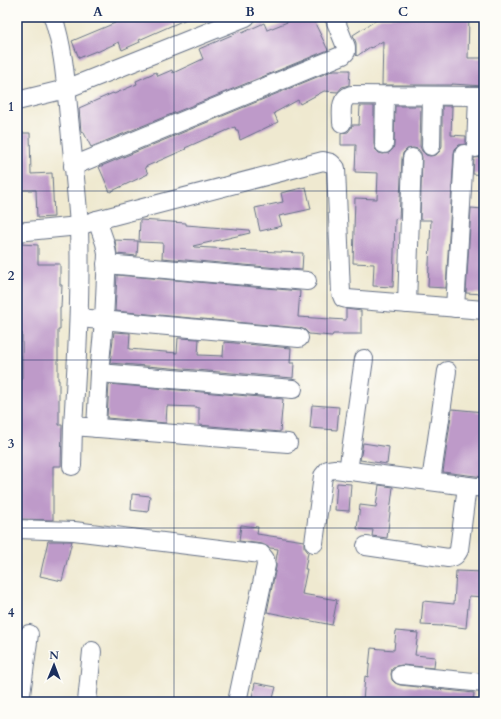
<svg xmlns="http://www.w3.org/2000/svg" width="501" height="719" viewBox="0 0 501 719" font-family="Cardo,serif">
  <rect width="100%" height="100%" fill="#fdfcf7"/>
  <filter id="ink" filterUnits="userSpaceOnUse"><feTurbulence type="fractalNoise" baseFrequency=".025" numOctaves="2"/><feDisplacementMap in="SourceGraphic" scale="8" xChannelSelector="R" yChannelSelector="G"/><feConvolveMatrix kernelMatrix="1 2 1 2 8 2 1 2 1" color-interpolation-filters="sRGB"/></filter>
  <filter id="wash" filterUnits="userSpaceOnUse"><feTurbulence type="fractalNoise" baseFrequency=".012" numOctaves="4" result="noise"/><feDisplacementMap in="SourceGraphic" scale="16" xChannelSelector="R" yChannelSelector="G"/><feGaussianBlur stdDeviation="0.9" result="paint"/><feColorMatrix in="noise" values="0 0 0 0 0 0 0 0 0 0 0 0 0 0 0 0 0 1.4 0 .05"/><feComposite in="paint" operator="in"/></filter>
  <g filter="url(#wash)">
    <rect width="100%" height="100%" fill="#efe9d0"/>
    <g id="blocks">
      <g fill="#be9ac9">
        <polygon points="112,17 191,17 139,40 140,42 122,50 119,42 97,52 96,51 79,58 72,41 115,23"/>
        <polygon points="300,17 312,17 328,50 91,147 83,131 81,132 79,108 113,93 114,94 137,84 136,81 156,72 158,76 172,70 173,73 203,59 199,49 241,31 242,33 264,23 267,30"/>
        <polygon points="381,17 469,17 468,58 484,58 484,86 452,84 452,85 382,85 383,41 371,48 370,47 357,56 356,55 356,43 353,35"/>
        <polygon points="334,70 350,70 349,85 342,87 338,92 324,91 300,104 298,100 274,113 278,122 240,140 238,130 236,130 235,127 212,137 212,136 185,148 186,149 145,167 148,174 110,192 99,167"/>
        <polygon points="360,106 374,106 374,144 375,149 379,153 383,154 389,153 393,149 394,145 395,106 421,106 420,146 422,151 426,155 430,156 436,155 440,151 442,146 442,106 452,106 451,135 466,136 466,144 459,145 455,149 454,153 446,288 428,287 431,220 420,220 422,158 421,153 418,149 413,148 407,149 403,153 402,158 399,219 396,218 395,220 393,287 373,286 374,264 353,263 355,198 377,199 378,173 355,172 356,145 341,145 341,133 348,132 351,128 352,125 359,125"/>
        <polygon points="17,133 30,133 31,174 52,173 54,217 37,218 36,190 17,190"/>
        <polygon points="484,154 484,175 473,174 474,158 481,157"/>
        <polygon points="306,187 311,209 279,216 282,226 260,231 255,208 283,202 281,193"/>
        <polygon points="471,208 483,209 481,244 484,244 484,294 466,293"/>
        <polygon points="140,220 186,223 186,225 249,230 250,233 193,246 194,247 230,249 230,250 303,253 302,270 162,258 163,243 139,242"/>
        <polygon points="115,240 138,241 137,256 117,254"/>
        <polygon points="20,244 38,245 38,264 60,264 60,285 62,285 61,308 60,308 60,330 58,330 58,380 59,380 59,425 62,425 61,466 53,466 53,520 17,519 17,474 19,474 20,379 22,379 22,333 18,332"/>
        <polygon points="117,275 300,291 298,317 346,320 346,309 361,311 361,334 333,334 332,336 309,334 305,330 300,328 115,311"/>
        <polygon points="114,332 130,333 129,349 177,353 178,338 199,339 198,355 223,356 224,342 291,348 290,363 294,363 293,378 110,363"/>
        <polygon points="109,384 283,399 280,432 199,425 199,408 197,408 197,407 167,406 166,423 107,418"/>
        <polygon points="312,405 339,407 337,430 310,428"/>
        <polygon points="452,409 484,412 484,477 443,472"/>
        <polygon points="363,443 389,447 387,464 360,460"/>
        <polygon points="337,483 351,484 349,511 335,510"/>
        <polygon points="379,485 393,487 387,538 372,536 373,530 357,529 360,505 376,507"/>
        <polygon points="132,494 150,496 148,512 131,510"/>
        <polygon points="241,525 258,527 257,534 304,541 304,547 308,552 305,569 307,569 302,594 337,600 332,625 267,612 276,567 276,560 278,549 270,548 262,544 239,541"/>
        <polygon points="48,541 72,541 62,581 40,576"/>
        <polygon points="456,571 484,572 484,597 469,596 466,628 442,625 442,626 421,625 423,601 454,604"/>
        <polygon points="396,631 418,633 415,655 435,657 434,668 402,665 396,666 392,669 391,674 392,680 395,683 400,685 474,693 473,702 363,702 365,676 368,677 371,648 394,650"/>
        <polygon points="255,683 276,687 272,702 251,702"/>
      </g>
    </g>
  </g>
  <g filter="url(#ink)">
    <use href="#blocks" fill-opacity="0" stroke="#657086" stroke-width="1"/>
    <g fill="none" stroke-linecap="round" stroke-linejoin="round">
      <defs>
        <g id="minor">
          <path d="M53,17C65,52 66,90 70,127C73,160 77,193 79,227C81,293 77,360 73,426L288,443"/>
          <polyline points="17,101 66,89 246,17"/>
          <path d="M342,123C342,112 339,99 351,95L484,96"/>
          <polyline points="384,144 385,96"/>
          <polyline points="431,146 432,96"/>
          <polyline points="476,148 478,96"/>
          <polyline points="73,166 343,55 346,52 346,47 334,17"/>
          <polyline points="17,232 79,226 97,220 323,161 331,163 336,168 341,293 343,298 347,299 484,310"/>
          <polyline points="106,264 307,281"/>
          <polyline points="407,304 412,158"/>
          <polyline points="455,308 464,154"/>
          <polyline points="79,318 299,338"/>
          <polyline points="99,373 293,389"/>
          <polyline points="96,428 99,373 104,321 107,254 105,243 97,220"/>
          <polyline points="72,466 73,426"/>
          <polyline points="348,471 364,359"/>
          <polyline points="431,481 447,371"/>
          <polyline points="17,529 74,531 261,554 265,559 266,565 237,702"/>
          <polyline points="314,543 323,476 328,470 335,469 484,488"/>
          <path d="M366,546L448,558C454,557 456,556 459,550L467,486"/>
          <polyline points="401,675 484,683"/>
          <polyline points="20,702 29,634"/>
          <polyline points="87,702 92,651"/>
        </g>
      </defs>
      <use href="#minor" stroke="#657086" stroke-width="20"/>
      <use href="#minor" stroke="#fff" stroke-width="18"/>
    </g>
  </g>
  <path fill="none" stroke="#1b2f5e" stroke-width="1" stroke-opacity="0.55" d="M174,17V702M327,17V702M17,191H484M17,360H484M17,528H484"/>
  <rect width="501" height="719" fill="none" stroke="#fdfcf7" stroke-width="44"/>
  <g transform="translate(54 665) rotate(1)" stroke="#fdfcf7" stroke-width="3" paint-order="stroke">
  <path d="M0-3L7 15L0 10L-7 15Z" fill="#1b2f5e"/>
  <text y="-6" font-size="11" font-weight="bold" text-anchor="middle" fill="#1b2f5e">N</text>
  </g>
  <rect x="22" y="22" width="457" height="675" fill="none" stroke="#1b2f5e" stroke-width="1.5"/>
  <g font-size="13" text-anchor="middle" font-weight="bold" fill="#1b2f5e">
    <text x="98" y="16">A</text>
    <text x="250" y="16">B</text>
    <text x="403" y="16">C</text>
    <text x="11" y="111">1</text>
    <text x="11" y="280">2</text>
    <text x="11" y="448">3</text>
    <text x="11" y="617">4</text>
  </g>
</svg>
